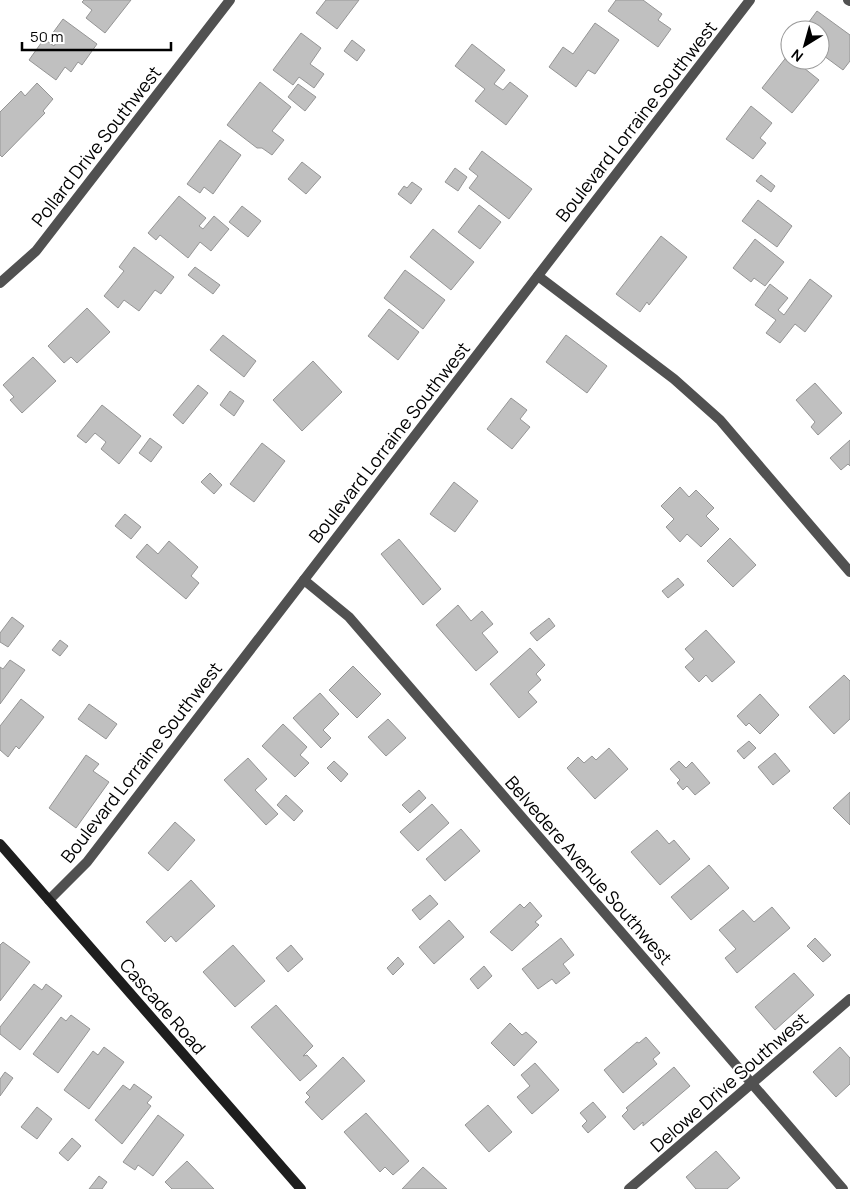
<svg xmlns="http://www.w3.org/2000/svg" width="850" height="1189" viewBox="0 0 850 1189" font-family="Manrope,sans-serif">
  <rect width="100%" height="100%" fill="#fff"/>
  <g fill="#c0c0c0" stroke="#959595">
    <polygon points="84,0 131,0 105,33 86,18 92,10 82,2"/>
    <polygon points="326,0 359,0 337,29 316,13"/>
    <polygon points="616,0 643,0 662,14 658,20 671,29 658,47 608,11"/>
    <polygon points="817,11 850,35 850,61 843,70 820,53 820,30 803,30"/>
    <polygon points="63,19 97,44 82,65 78,62 71,72 65,67 56,80 29,60 44,39 54,46 59,38 52,34"/>
    <polygon points="595,23 619,40 595,74 588,70 576,87 549,67 563,47 573,54"/>
    <polygon points="301,33 321,48 310,64 324,74 314,88 299,77 293,85 273,70"/>
    <polygon points="352,40 365,50 357,61 344,51"/>
    <polygon points="472,44 505,70 494,84 503,90 510,82 528,96 506,125 475,101 485,89 455,66"/>
    <polygon points="788,55 790,60 794,60 819,80 792,113 762,88"/>
    <polygon points="260,82 291,107 272,131 284,140 272,155 262,148 257,148 227,125"/>
    <polygon points="37,83 53,99 43,111 45,113 2,157 0,155 0,112 21,91 25,96"/>
    <polygon points="298,84 316,97 305,111 288,97"/>
    <polygon points="751,106 772,123 760,138 766,143 753,159 726,139"/>
    <polygon points="220,140 241,155 213,194 204,187 200,193 187,184"/>
    <polygon points="482,151 532,189 509,219 469,188 478,176 469,169"/>
    <polygon points="302,162 321,177 306,194 288,179"/>
    <polygon points="455,168 467,177 458,191 445,182"/>
    <polygon points="761,175 775,186 771,192 756,181"/>
    <polygon points="412,182 422,189 411,204 398,194 404,186 407,188"/>
    <polygon points="179,196 206,218 199,226 203,229 214,216 229,229 211,251 200,242 188,258 160,235 156,240 148,233"/>
    <polygon points="758,200 792,226 777,247 742,221"/>
    <polygon points="479,205 501,222 480,249 458,232"/>
    <polygon points="242,206 261,221 248,237 229,222"/>
    <polygon points="433,229 474,262 451,290 410,257"/>
    <polygon points="661,236 687,257 649,305 647,302 640,312 616,294"/>
    <polygon points="755,239 784,262 765,286 754,278 751,282 733,268"/>
    <polygon points="134,247 174,277 161,294 155,290 139,311 124,300 118,308 104,296 124,271 119,267"/>
    <polygon points="195,267 220,285 213,294 188,275"/>
    <polygon points="405,270 445,300 423,329 384,298"/>
    <polygon points="810,279 832,296 805,332 795,324 780,343 766,333 776,320 755,305 770,284 788,298 778,310 784,315"/>
    <polygon points="87,308 110,332 77,363 71,357 64,363 48,346"/>
    <polygon points="389,309 419,332 398,360 368,336"/>
    <polygon points="223,335 256,361 244,377 210,350"/>
    <polygon points="566,335 607,366 587,393 546,362"/>
    <polygon points="33,357 56,381 22,413 10,400 14,397 3,385"/>
    <polygon points="313,361 342,392 302,431 273,400"/>
    <polygon points="815,383 842,413 818,435 811,427 815,422 796,400"/>
    <polygon points="198,385 208,393 183,424 173,415"/>
    <polygon points="230,391 244,401 234,416 220,405"/>
    <polygon points="511,398 527,410 520,419 530,427 512,449 487,429"/>
    <polygon points="102,405 141,436 119,464 101,449 106,442 95,433 86,443 77,436"/>
    <polygon points="150,438 162,447 151,462 139,453"/>
    <polygon points="850,440 850,466 848,464 841,470 830,458"/>
    <polygon points="262,443 285,461 254,502 230,484"/>
    <polygon points="210,473 222,485 214,494 201,482"/>
    <polygon points="454,482 478,501 455,532 430,514"/>
    <polygon points="680,487 689,497 696,490 714,508 706,516 719,529 701,547 687,534 680,542 666,527 674,519 661,506"/>
    <polygon points="125,514 141,527 131,539 115,526"/>
    <polygon points="730,538 756,565 733,587 707,561"/>
    <polygon points="399,539 441,589 423,605 381,554"/>
    <polygon points="169,541 198,567 191,576 199,583 186,599 136,557 147,544 158,554"/>
    <polygon points="678,578 684,585 668,598 662,591"/>
    <polygon points="458,605 471,621 482,611 493,624 482,633 498,652 476,671 436,625"/>
    <polygon points="12,617 24,626 8,647 0,642 0,633"/>
    <polygon points="549,618 555,626 537,641 530,633"/>
    <polygon points="706,630 735,662 712,682 706,675 699,682 685,667 694,659 685,649"/>
    <polygon points="60,640 68,646 60,656 52,650"/>
    <polygon points="530,648 545,665 536,674 541,680 528,692 537,702 519,718 490,684"/>
    <polygon points="10,660 25,670 0,704 0,667 3,669"/>
    <polygon points="353,666 381,694 357,718 329,690"/>
    <polygon points="844,675 850,681 850,719 834,734 809,707"/>
    <polygon points="320,693 339,714 323,730 331,738 321,748 293,718"/>
    <polygon points="760,694 779,715 760,734 749,723 746,726 737,716"/>
    <polygon points="21,699 44,717 19,749 16,746 8,757 0,750 0,726"/>
    <polygon points="89,704 117,724 106,739 78,719"/>
    <polygon points="388,719 406,738 386,756 368,737"/>
    <polygon points="283,724 307,747 300,755 309,763 295,777 262,746"/>
    <polygon points="749,741 756,748 744,759 737,751"/>
    <polygon points="609,748 628,769 595,799 567,768 578,757 584,763 592,756 596,760"/>
    <polygon points="775,753 790,771 773,785 758,767"/>
    <polygon points="86,755 99,764 93,771 109,782 76,828 49,808"/>
    <polygon points="248,758 267,779 255,790 278,814 266,825 224,780"/>
    <polygon points="334,761 348,774 341,782 327,768"/>
    <polygon points="679,761 686,768 692,762 710,783 695,795 687,786 683,790 677,783 680,780 670,769"/>
    <polygon points="419,790 426,798 410,813 402,805"/>
    <polygon points="850,792 850,825 833,808"/>
    <polygon points="286,795 303,811 294,821 277,805"/>
    <polygon points="432,804 449,823 418,851 400,832"/>
    <polygon points="175,822 195,840 168,871 148,853"/>
    <polygon points="461,829 480,851 445,881 426,859"/>
    <polygon points="657,830 669,844 674,840 690,859 660,885 631,852"/>
    <polygon points="709,865 729,888 691,920 671,897"/>
    <polygon points="191,880 215,906 176,942 171,936 165,942 146,922"/>
    <polygon points="430,895 438,904 420,920 412,910"/>
    <polygon points="530,902 542,916 535,922 539,925 512,951 490,932 520,904 524,908"/>
    <polygon points="772,907 790,928 737,973 725,958 736,949 719,930 743,910 754,922"/>
    <polygon points="449,920 464,937 434,964 419,947"/>
    <polygon points="561,938 574,955 563,964 570,973 556,984 552,979 538,989 522,969"/>
    <polygon points="815,938 831,955 823,962 807,946"/>
    <polygon points="3,942 30,962 0,1001 0,945"/>
    <polygon points="233,945 265,981 235,1007 203,972"/>
    <polygon points="291,945 303,959 288,972 276,958"/>
    <polygon points="398,957 404,964 393,975 387,968"/>
    <polygon points="484,966 492,976 478,989 470,979"/>
    <polygon points="794,973 814,995 775,1030 755,1007"/>
    <polygon points="34,984 42,990 46,984 62,996 20,1050 0,1034 0,1027"/>
    <polygon points="276,1005 313,1046 303,1056 307,1055 317,1066 300,1081 251,1027"/>
    <polygon points="71,1015 90,1029 58,1073 33,1054 61,1017 66,1021"/>
    <polygon points="510,1023 522,1035 526,1032 537,1042 514,1066 491,1043"/>
    <polygon points="646,1037 660,1053 653,1059 657,1064 623,1093 604,1070 637,1042 639,1043"/>
    <polygon points="104,1047 124,1062 89,1109 64,1090 93,1051 98,1055"/>
    <polygon points="840,1047 850,1058 850,1084 836,1097 813,1072"/>
    <polygon points="343,1057 365,1081 322,1120 305,1102 310,1097 306,1093"/>
    <polygon points="535,1063 559,1090 532,1114 517,1097 530,1086 521,1075"/>
    <polygon points="674,1067 690,1086 643,1126 643,1122 634,1130 622,1116 628,1110 626,1108"/>
    <polygon points="5,1072 13,1078 0,1096 0,1079"/>
    <polygon points="134,1084 152,1097 147,1103 151,1106 122,1144 95,1120 123,1085 130,1090"/>
    <polygon points="593,1102 606,1117 588,1133 582,1126 587,1121 580,1113"/>
    <polygon points="488,1105 512,1132 489,1152 465,1125"/>
    <polygon points="37,1107 52,1119 37,1139 21,1127"/>
    <polygon points="366,1113 409,1161 393,1175 385,1167 380,1172 344,1132"/>
    <polygon points="158,1115 184,1135 153,1176 138,1165 135,1170 123,1162"/>
    <polygon points="72,1138 81,1146 68,1161 59,1153"/>
    <polygon points="716,1151 740,1178 727,1189 696,1189 686,1177"/>
    <polygon points="187,1161 214,1189 172,1189 165,1182"/>
    <polygon points="423,1167 447,1189 402,1189"/>
    <polygon points="99,1176 107,1182 102,1189 89,1189"/>
  </g>
  <g fill="none" stroke-linecap="round" stroke-linejoin="round">
    <g stroke="#515151" stroke-width="10">
      <polyline points="848,0 850,1"/>
      <polyline points="538,276 674,379 720,420 850,572"/>
      <polyline points="0,283 36,251 230,0"/>
      <polyline points="304,580 349,617 843,1189"/>
      <polyline points="49,900 87,862 750,0"/>
      <polyline points="629,1189 850,999"/>
    </g>
    <polyline stroke="#1e1e1e" stroke-width="10" points="0,844 301,1189"/>
  </g>
  <g text-anchor="middle" dominant-baseline="central" stroke-width="4.5" stroke-linejoin="round" paint-order="stroke">
    <g font-size="18" fill="#000" stroke="#fff">
      <text transform="translate(636 121) rotate(-52)">Boulevard Lorraine Southwest</text>
      <text transform="translate(96 146) rotate(-52)">Pollard Drive Southwest</text>
      <text transform="translate(389 442) rotate(-52)">Boulevard Lorraine Southwest</text>
      <text transform="translate(141 762) rotate(-52)">Boulevard Lorraine Southwest</text>
      <text transform="translate(589 870) rotate(49)">Belvedere Avenue Southwest</text>
      <text transform="translate(163 1006) rotate(49)">Cascade Road</text>
      <text transform="translate(729 1082) rotate(-41)">Delowe Drive Southwest</text>
    </g>
  </g>
  <g transform="translate(805 45) rotate(217)"><circle r="24" fill="#ffffff" stroke="#999999"/>
  <path d="M0-4L9 19L0 12L-9 19Z" fill="#000000"/>
  <text y="-8" font-size="14" font-weight="bold" text-anchor="middle" fill="#000000">N</text>
  </g>
  <path d="M22 42v8h149v-8" fill="none" stroke="#000000" stroke-width="2.5"/>
  <text x="30" y="42" font-size="15" fill="#000000" stroke="#ffffff" stroke-width="4" paint-order="stroke">50 m</text>
</svg>
